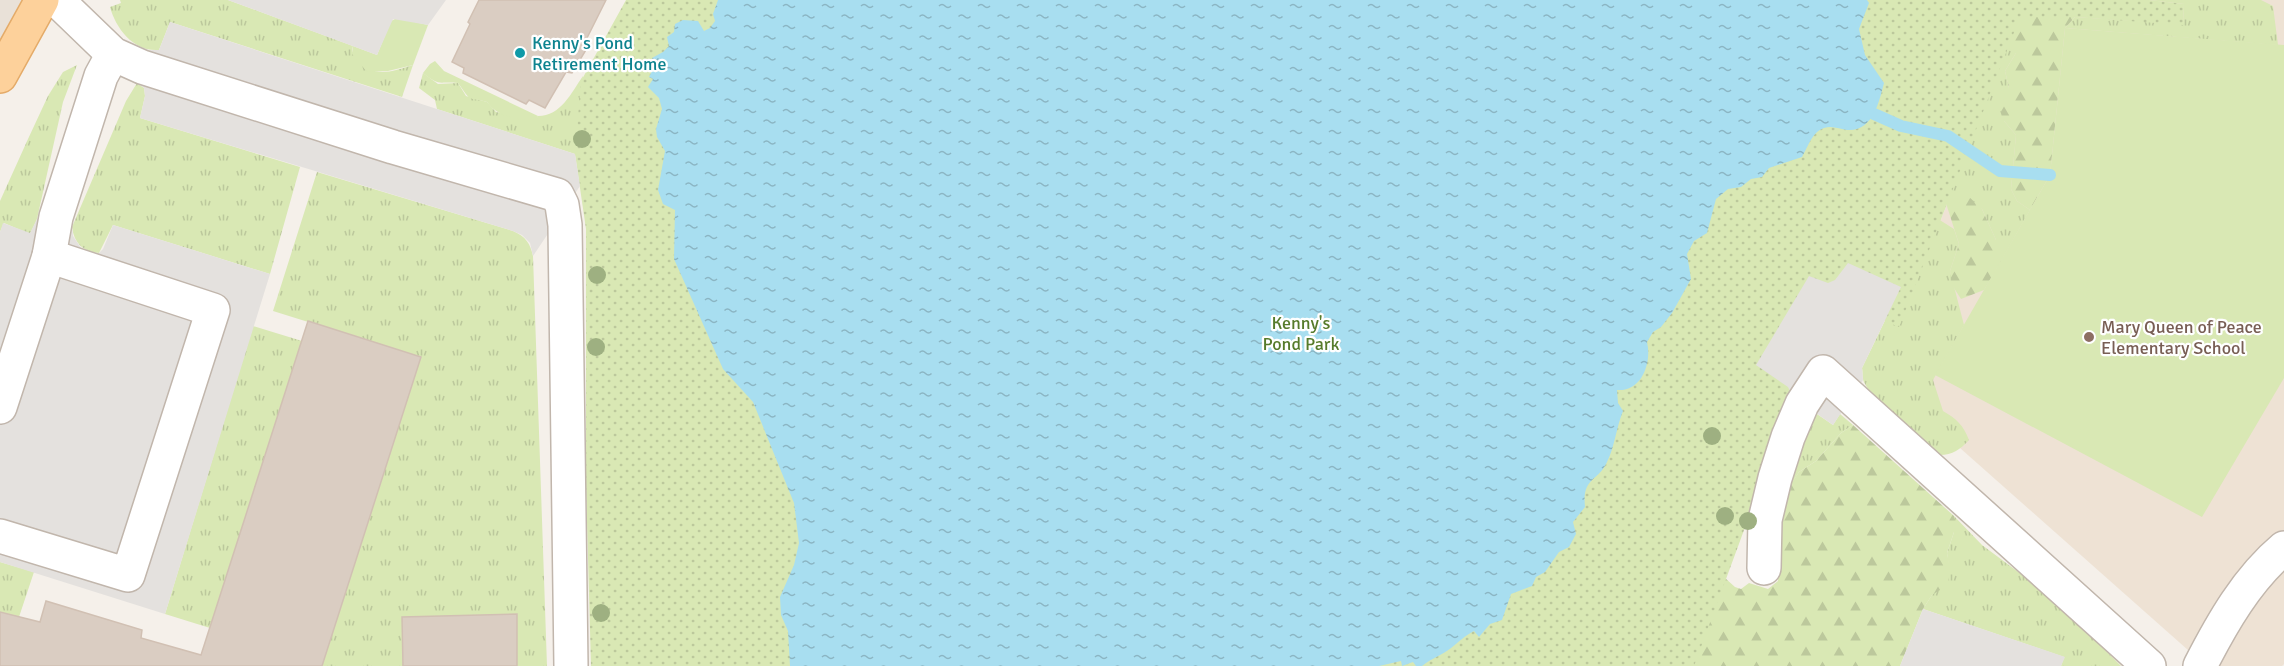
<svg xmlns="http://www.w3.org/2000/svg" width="2284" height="666" viewBox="0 0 2284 666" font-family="Signika,sans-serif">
  <defs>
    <pattern id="grass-tufts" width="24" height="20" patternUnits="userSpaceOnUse" patternTransform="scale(1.5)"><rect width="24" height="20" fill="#d9e8b4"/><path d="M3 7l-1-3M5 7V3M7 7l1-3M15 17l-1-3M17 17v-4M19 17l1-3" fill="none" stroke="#bcc89c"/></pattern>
    <pattern id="forest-firs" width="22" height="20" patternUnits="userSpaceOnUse" patternTransform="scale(1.5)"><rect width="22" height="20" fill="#d9e8b4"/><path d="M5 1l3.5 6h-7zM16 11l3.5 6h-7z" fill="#bcc89c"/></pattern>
    <pattern id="park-dots" width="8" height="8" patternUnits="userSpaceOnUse" patternTransform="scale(1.5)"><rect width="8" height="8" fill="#d9e8b4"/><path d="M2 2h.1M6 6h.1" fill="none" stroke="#bcc89c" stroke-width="1.8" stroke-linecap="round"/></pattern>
    <pattern id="water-ripples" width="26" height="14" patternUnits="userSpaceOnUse" patternTransform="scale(1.5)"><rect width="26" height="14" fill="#a8def0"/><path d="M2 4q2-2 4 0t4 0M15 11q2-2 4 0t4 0" fill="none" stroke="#8bb5c3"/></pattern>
  </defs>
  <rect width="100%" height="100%" fill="#f5f0ea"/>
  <polygon fill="#e9e1d8" points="0,0 42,0 0,75"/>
  <polygon fill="#eee2d4" points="2027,0 2284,0 2284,664 2282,666 2206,666 1925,417 1891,347"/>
  <g fill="url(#grass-tufts)">
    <path d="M120,0H228L353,46C351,53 353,53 357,58C372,79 391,72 413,65L402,97L170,22L159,50C134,52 116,29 110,7L121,3Z"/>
    <polygon points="2019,0 2016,53 2005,71 2009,88 2004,121 2016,135 2011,189 2017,201 2030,210 1996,270 1996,240 1982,209 1944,197"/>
    <polygon points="2149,0 2261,0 2273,6 2278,45 2065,28 2075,17 2183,24 2184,4"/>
    <polygon points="77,65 63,102 37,219 30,234 4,223 0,232 0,201 28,139 48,96 63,72"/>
    <path d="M423,73L438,84L458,83L466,96L487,102L496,112L536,119L538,116C561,116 571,93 583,76L576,157L575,154L437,109L435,100L419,88Z"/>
    <path d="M137,83L144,88L145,96L140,118L300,167L270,274L113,225L99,253C83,252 74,243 72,227L126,101Z"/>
    <path d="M317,172L513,231C526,237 530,243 533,256L547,666H517V615L403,666H322L420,357L273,311Z"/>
    <path d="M1935,217L1954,229L1959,244L1950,271L1964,325L1933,380L1943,411C1957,419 1963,425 1969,440C1960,450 1951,456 1937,455C1917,437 1875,406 1864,382C1862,378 1863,373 1862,368Z"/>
    <polygon points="253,326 302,341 210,628 165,614"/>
    <polygon points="1817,414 1833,425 1840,414 1853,425 1841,433 1816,461 1799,472 1788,489 1804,436"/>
    <polygon points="1954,516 1982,545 2056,600 2121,666 2061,666 2064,657 1923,609 1949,568 1947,553 1954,532"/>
    <polygon points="0,562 34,572 19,617 0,612"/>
  </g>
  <g fill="url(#forest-firs)">
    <polygon points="2018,17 2075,17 2065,28 2050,175 2030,210 2017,201 2011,189 2016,135 2004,121 1998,102 2009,88 2005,71 2016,53 2005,37"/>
    <polygon points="1967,195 1982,209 1996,240 1996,270 1984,290 1961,299 1952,285 1950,271 1959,244 1944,197"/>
    <polygon points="1853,425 1954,516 1954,532 1947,553 1950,568 1948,585 1932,595 1923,609 1900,666 1524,666 1725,578 1735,587 1741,589 1749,583 1768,589 1778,581 1782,509 1788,488 1799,472 1816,461 1841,433"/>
  </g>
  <polygon fill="url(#park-dots)" points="626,0 2149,0 2184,4 2183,25 2075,17 2020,17 1899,327 1835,300 1793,397 1694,666 591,666 586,486 586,229 575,154 581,81"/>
  <g fill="#d9e8b4">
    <polygon points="397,18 428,25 413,65 388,71 367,72 352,54 353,46 377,55 391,21"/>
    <polygon points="2065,28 2284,45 2284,378 2202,517 1935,375 2050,175"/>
    <path d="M435,61L444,71L538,116L537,119C520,122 496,116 487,102C466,96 473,104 458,83C437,81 441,87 423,73L430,64Z"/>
  </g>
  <g fill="#e4e1de">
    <polygon points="228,0 446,0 428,25 393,19 377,55"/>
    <polygon points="170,22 575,154 580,186 533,256 530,243 522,235 513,231 140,118 145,96 144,88 137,83 149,50 159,50"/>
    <polygon points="37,219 72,227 73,236 81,248 90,253 99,253 103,249 113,225 270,274 165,614 0,562 0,232 3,223 30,233"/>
    <polygon points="1848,263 1901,287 1862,368 1863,380 1833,425 1793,397 1788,387 1756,365 1809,276 1828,283 1835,280"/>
    <polygon points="1923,609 2065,657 2061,666 1900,666"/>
  </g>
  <path fill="url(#water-ripples)" d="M718,0H1867L1869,3L1859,29L1865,55L1884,83C1879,102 1873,132 1847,130C1840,129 1832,125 1824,128C1812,132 1808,147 1802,157L1769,168L1762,177L1751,179L1741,187L1728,189L1716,199L1707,233L1694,241L1687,254L1691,279L1672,313L1661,327L1653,332L1647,342C1652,362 1642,392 1617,390L1618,403L1623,411C1616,428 1615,446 1607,462C1598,482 1582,477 1585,507L1573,522L1576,534L1569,547L1559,552L1545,572L1536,577L1532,586L1511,594L1502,620L1490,624L1479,637L1474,631C1464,636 1459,642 1451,648C1442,655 1432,658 1422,666H1416L1413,662L1402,666L1401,661L1379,666H790L788,631L781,615L780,597L794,565L799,543L794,503L753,402L723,369L674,259L675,210L663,204L658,190L665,151L657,137L656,129L662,109L659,98L648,87L653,79L649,77L655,65L652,58L663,52L669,46L667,37L674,32L675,24L683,20L698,21L704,31L710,28L715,21L713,14Z"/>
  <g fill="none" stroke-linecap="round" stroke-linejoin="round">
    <polyline stroke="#a8def0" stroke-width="12" points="1874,114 1901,126 1948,136 2000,171 2050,175"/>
  </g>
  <g fill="#dacdc2" stroke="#d1c0b3" stroke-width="1.5">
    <polygon points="479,0 606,0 585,42 589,45 572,73 566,72 545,108 529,100 526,104 463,73 464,68 452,62 470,24 468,22"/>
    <polygon points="308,321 421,357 322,666 0,666 0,612 40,622 46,601 142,630 141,638 201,655"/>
    <polygon points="517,614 517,666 403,666 402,617"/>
  </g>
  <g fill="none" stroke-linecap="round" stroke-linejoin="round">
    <defs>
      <g id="minor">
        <polyline points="57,0 113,54 142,67 393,147 557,195 562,205 565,225 571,666"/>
        <polyline points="0,407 49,256 56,217 101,76 113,54"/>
        <polyline points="0,536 128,575 213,310 49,256"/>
        <polyline points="1764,568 1765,520 1775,478 1788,437 1802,404 1823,372 2149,666"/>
        <path d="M2200,666C2222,623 2247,579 2284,548"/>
      </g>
      <polyline id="major" points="0,76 42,0"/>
    </defs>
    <use href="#minor" stroke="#c1b6ac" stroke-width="36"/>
    <use href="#major" stroke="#e4ab69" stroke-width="36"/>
    <use href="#minor" stroke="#fff" stroke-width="33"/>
    <use href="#major" stroke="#fdd19b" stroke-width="33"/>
  </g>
  <g fill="#9eb081">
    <circle cx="582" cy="139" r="9"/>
    <circle cx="597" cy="275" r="9"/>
    <circle cx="596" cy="347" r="9"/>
    <circle cx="1712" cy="436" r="9"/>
    <circle cx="1725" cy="516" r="9"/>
    <circle cx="1748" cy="521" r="9"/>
    <circle cx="601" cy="613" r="9"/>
  </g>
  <circle fill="#0f9aa8" stroke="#fff" stroke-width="2" cx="520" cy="53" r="6"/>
  <circle fill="#8d6e63" stroke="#fff" stroke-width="2" cx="2089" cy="337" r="6"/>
  <g text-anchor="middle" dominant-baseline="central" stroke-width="4.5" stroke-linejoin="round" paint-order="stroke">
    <g font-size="18" fill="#0d838f" stroke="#fff" text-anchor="start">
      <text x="532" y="43">Kenny's Pond<tspan x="532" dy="21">Retirement Home</tspan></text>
    </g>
    <g font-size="18" fill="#567b2b" stroke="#fff">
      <text x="1301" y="323">Kenny's<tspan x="1301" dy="21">Pond Park</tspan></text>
    </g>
    <g font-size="18" fill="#785e54" stroke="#fff" text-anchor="start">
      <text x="2101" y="327">Mary Queen of Peace<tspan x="2101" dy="21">Elementary School</tspan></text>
    </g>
  </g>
</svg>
